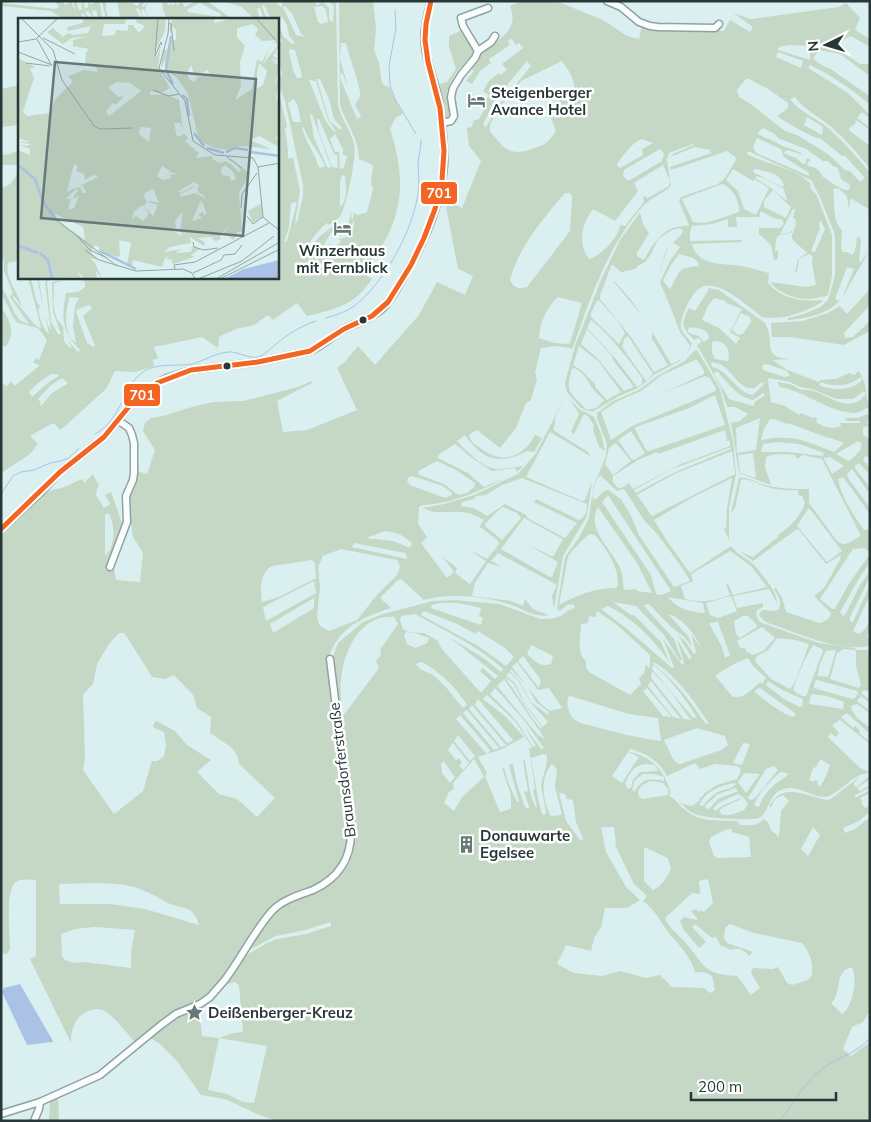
<svg xmlns="http://www.w3.org/2000/svg" width="871" height="1122" viewBox="0 0 871 1122" font-family="Mulish,sans-serif">
  <rect width="100%" height="100%" fill="#daf0f0"/>
  <g fill="#c5d8c5" fill-rule="evenodd">
    <polygon points="55,1 62,1 65,5 71,1 76,12 73,1 76,1 79,10 82,9 81,1 83,1 85,9 88,7 88,1 90,4 93,4 93,1 106,1 106,11 109,19 106,19 102,2 100,3 102,19 98,19 96,10 92,11 94,19 88,11 85,12 89,19 87,19 83,13 81,14 84,19 77,17 76,19 64,19 51,11 1,6 1,3 56,9 59,7"/>
    <polygon points="117,1 129,3 131,1 133,4 136,1 134,4 137,6 141,1 145,1 142,6 144,7 148,1 145,10 150,19 143,9 141,10 144,19 138,8 136,9 141,19 121,19 119,12"/>
    <path d="M162,1H164V4L167,1L168,5H171L170,1L172,5L175,4L174,1H176L177,6L181,1L185,7L195,1H207L232,19H190L181,17V19H168L163,11ZM200,3L221,14L220,17L187,12L188,9Z"/>
    <path d="M223,1H275L282,8V1H315L317,5L320,4L319,1H322L329,8V19L333,23L334,6L329,1L336,3L338,105C341,119 351,130 354,144C357,156 347,204 341,215C338,220 333,222 329,225L327,223C320,228 313,238 307,246L310,248L320,236L336,224L337,225C328,234 324,248 315,258L317,260L330,244L334,246L335,250L341,241L339,239C350,237 355,231 354,220L350,229L348,226L351,211L352,221L354,213L358,215L367,212L373,189L371,182L373,165L359,159C358,135 346,125 340,105L339,1H373L376,28L374,50L379,63L382,83L385,86L389,87L403,114L396,117L390,129C403,169 406,205 383,244C377,254 370,263 363,272L372,279C354,306 336,309 307,316L297,303L273,320L268,315L254,325L236,329L219,337L218,348L202,337L154,347L158,358L153,360L154,366L136,372L115,371L106,389L64,427L60,430L55,424H51L30,436L38,444L30,454L3,472L1,476V383L7,386L11,381L14,385H16L39,366L38,364L33,363L36,358L39,360L47,340L38,328L15,322L16,320L13,318C10,306 1,299 1,287L8,298L15,314L21,321L29,324L10,297L13,293L4,271V260L1,259V187C11,187 14,179 19,171V261L9,262C2,275 19,293 22,307L14,296L13,298L34,324L40,328L41,327L28,278H31L37,303L39,304L40,308L38,309C40,317 42,329 49,334L37,278H38C43,295 42,316 51,331L45,282L51,278H59L49,280L47,282L51,322L58,334H61L53,312L52,282L62,280L54,284C54,295 52,308 57,319C58,321 61,323 62,325C66,332 59,343 72,348L64,333L70,343L78,352L80,350C62,331 61,319 66,293L78,292L85,287V282L77,278H278V235L280,230V204H278V124L280,117H278V123V89L287,126L285,129L288,149V157L289,159L293,157L300,191L295,223L297,222L303,196V185L285,101L278,83V71L279,76L282,75L278,55V43L281,41L283,44L278,32V22L283,36L292,44L295,43L289,36L287,25L282,17L271,19L264,5L262,6L267,19H264L260,8L257,9L260,19H254L242,7ZM285,6L293,15L300,32L305,37L296,35L283,7ZM322,6L326,10L328,22L321,24L318,22L314,7ZM341,43H346C348,54 361,87 360,94C360,98 357,101 355,105L361,116L357,119L341,80L340,73H342L348,86L340,59ZM290,49L295,50L302,76L301,78H297L293,70L289,51ZM317,79H320L329,99L334,119L342,128L340,130L329,120ZM309,80L316,81L328,120L336,131L334,132L325,120ZM294,99L298,107L301,122H293L288,103ZM310,114H312L331,167L329,168L327,167L314,138ZM317,119H319L334,154L337,155L338,168L332,167L319,132ZM302,127L304,128C309,142 319,152 325,166L320,168C316,164 318,162 315,157C310,146 305,140 302,127ZM335,134L343,149V155L347,156L344,167L342,169L340,168L339,152H335L330,139ZM342,175L345,176C346,186 348,200 340,207V181ZM297,202L287,241L284,242L289,227L291,203ZM70,297L79,298L75,306L73,326L76,343C63,335 65,310 70,297ZM89,305L92,308L83,316L95,346L93,347L87,343L76,312L78,309ZM51,374H57L59,376L49,382L32,397L29,392L38,383ZM62,378L67,382V384L52,393L41,406L40,405L41,403L38,399L50,386Z"/>
    <path d="M518,1H556L603,20L627,36L639,39L642,25L658,29L676,28L724,31L730,20L750,32L753,27L733,13L751,19L839,7L846,3L860,18L855,30L870,39V47L851,36L831,45L860,64H870V76L840,54L819,50L813,59L825,67L829,68L868,95L870,94V101L868,103C850,88 831,75 810,65L808,68L848,93L870,115V118L862,112L857,118L870,128V130L856,120L855,124L849,128L850,131L870,146V169C858,153 844,138 829,125C817,116 804,109 795,97L790,99C798,111 816,118 827,127C843,141 857,157 870,173V210L852,199L850,200L849,210L847,196L838,188L833,189C835,202 832,221 842,230L841,248L843,252H847L852,255L855,251L857,237L859,236L861,240L859,262H861L864,257L868,253L842,298L854,269L847,267L835,299L839,301C828,314 805,319 788,320V318L804,314L820,307L828,300L835,276V235L819,195L811,180L748,151L747,154C765,164 795,168 811,184L810,187L817,196L832,235V276L828,295L826,296C820,297 813,299 806,299C795,299 777,292 770,282L806,287L816,285L812,263L813,257L809,254L799,259L797,272L795,273L798,259L807,253L792,239V235L798,220L791,233L779,235L776,239L775,251H778V259L774,260L771,245L759,234V228H780L784,224L782,220L771,217L761,211L759,217H736L737,227H728V219L713,224L692,226L690,232V241L742,240V242L692,244C698,267 723,263 742,266C751,268 760,271 769,273L768,283C781,299 803,302 822,300V302C807,312 781,321 762,317C749,307 728,288 712,286C707,285 702,286 698,289C691,295 679,319 681,328C683,335 689,338 692,344L686,356L690,346C687,340 682,336 679,330C673,314 667,298 660,282L670,261L680,247L673,243L667,250L657,281L666,250L681,235L683,231L680,228L672,230L658,239L651,254L645,262L639,265L635,269L625,271L622,273L613,265L611,266L600,296V299L631,337L654,372L668,365L652,339V332L643,317L613,281L615,282C639,306 654,335 671,364L680,360V361L655,374L638,388L619,396L594,411H587L580,407L567,392L566,388L565,383L575,346L601,280L620,240L640,212L643,224L649,233L637,253V256L644,260C652,246 658,234 673,228C678,226 684,227 689,225L679,201L681,197L718,184L725,178L736,160L735,157L727,151L671,170L670,167L711,153L710,150L695,147L670,157L673,154L694,145L693,144L669,153L667,160L671,186C663,194 651,197 643,206C607,247 590,299 572,350L570,348L554,346L541,348L535,373L537,379L531,400L526,403L516,428L500,448L477,430L469,435C470,441 474,444 479,447C500,465 522,459 535,435L542,438L534,452L527,451C500,465 483,461 465,435L457,441C466,451 481,466 495,469C504,470 514,467 523,466L517,472L515,468L492,471L472,458L455,444L438,455V458L468,473L484,487L510,476C482,490 453,504 422,505L419,507L418,524L427,537L421,543L447,578L454,572L443,557L457,568L455,573L470,584L486,561L468,549L487,559L499,544L498,541L482,528H479L484,520C476,516 469,512 460,512C447,511 435,515 423,508L444,504L474,495L518,474L536,453L565,397L555,418V424L553,430L588,452L590,456L550,432L526,477L582,501L585,500L592,482L587,516L563,556L554,609L552,596L557,585L498,553L491,561L502,567L488,563L475,583L472,596L511,601L523,606L525,599L533,609L549,615C534,619 519,606 505,603C482,596 447,593 424,600L401,579L397,581L380,598L391,608C362,617 338,628 328,659H332L338,643L363,622L383,614L433,601L455,600L499,604L540,619C546,619 555,619 560,616C567,613 566,610 575,608L574,605C567,602 565,608 559,611L557,608L565,557L578,539L589,518L593,488L606,456L607,444L597,418V413L613,401L639,390L657,376L685,361L694,351L697,350L720,389L733,441L736,475L729,507V540L724,529L726,528L727,508L732,478L695,496L654,520L667,541L690,573L731,546C737,554 746,558 753,564C760,571 789,605 771,608L776,606L777,603L769,589L733,596L737,608L763,603V607L757,610C755,615 757,620 762,623L819,643L855,648L856,650H870V692L864,690L861,693L870,700V703L861,696L857,701L870,711V713L857,704L851,706V708L857,718L870,728V734L847,713L841,717L853,728L855,726L860,731L859,733L870,742V744L840,720L832,725L839,733L836,737L830,733L828,737L859,767L870,773C852,774 846,788 831,795C818,802 803,787 790,788C767,789 771,812 759,818C753,821 705,818 698,815C689,812 683,806 677,799L683,804L692,806L700,800L699,799L704,795L703,794L717,785L737,779L741,771L740,768L737,766L715,764L700,769L695,763L667,776C660,762 645,752 630,749L628,752C647,754 662,768 668,785C670,790 671,792 669,796L673,798C695,823 706,820 737,821L740,825C749,825 758,827 763,819L768,822L771,830L779,837L781,811L789,801L783,795L775,799L771,807H769C781,781 806,796 826,800L831,799L859,777L853,784L857,787L870,776V779L857,788L860,791L870,785V787L854,796L855,798L870,790V793L860,798L862,801L870,797L861,802L865,808L870,806V812L859,821L843,828L845,833L855,829L870,817V1010L863,1022L852,1027L843,1049L851,1056L870,1042V1121H277L257,1114L225,1099L201,1095L177,1061L160,1044L149,1037L177,1016L199,1006L202,1036L219,1038L233,1033L243,1032L239,985L235,982L228,984L225,982L245,956L267,943L277,939L306,934L331,926V922L305,930L276,936L249,950L271,915L287,903L285,900C255,916 238,964 215,990C204,1002 189,1005 175,1013C161,1020 149,1033 136,1043C128,1035 112,1013 102,1010C95,1007 88,1011 83,1014C73,1021 71,1032 71,1043L30,959L36,956V880C30,880 22,878 16,882C5,889 10,935 10,949L7,954L1,953V535L47,491L62,488L82,479L84,483L93,474L99,486L97,488L96,495L104,508L110,504L105,495L111,492L123,526L119,542L108,565L114,568L116,580L140,582L143,553L133,537L128,501V493L136,480L137,471L147,474L155,450L143,431L145,423L151,418L163,416L192,407L213,402L243,401L298,387L311,381L312,383L277,401L283,432L307,430L357,410L337,368L345,362L358,346L375,365L419,315L437,282L465,295L473,276L458,269L446,207L447,202L462,208L481,161L469,146L467,128L472,127L473,121L479,119L485,108L482,106L489,95L483,91L489,81L499,73L500,75L507,70L502,64L523,48L519,43L516,45L512,39H510L508,41L510,45L489,59L491,63L480,71L472,84L466,81L474,71L471,69C477,61 481,53 487,46C490,43 495,43 498,40C511,32 516,20 510,6L517,3ZM789,45L810,46V60L778,50L779,47ZM778,52L803,61L801,68L776,57ZM527,61L531,66L499,105L486,127L483,125L494,101ZM562,61C569,71 575,79 574,91L546,106L556,131C547,144 546,144 532,149C509,157 504,148 490,131V124L501,106L521,81ZM746,79H749L768,89L788,103V108L777,116C785,122 813,138 821,139L842,156H845L865,178L860,182L850,171L845,170L828,154L797,135L785,131L752,105L739,97L737,90ZM807,117L823,127L822,135L804,125ZM763,128L775,134L778,138L806,149L823,161H828L833,166L838,168L841,179L850,185L849,190C840,191 830,181 822,176C820,169 814,167 808,166L807,163L811,160L807,158L805,164H803L796,158L785,154L784,152L788,150L803,155C797,149 788,149 781,145C774,141 767,138 759,135L758,132ZM757,138L781,149L784,157L809,173V176L756,153L753,147ZM642,139L653,143L642,149L643,155L620,168L618,167L617,164C624,155 631,143 642,139ZM660,149L664,154L662,161L630,180H627L623,176L624,170ZM663,165L670,181L669,186L648,198L643,196L644,202L625,226L620,225C620,236 600,257 589,259C577,243 582,224 593,209L615,221L638,191L634,183ZM733,169L753,181L754,179L769,188L756,215L744,209L738,191L726,180ZM754,169C765,171 782,173 784,186L782,187L753,172ZM757,176L766,179L784,189L787,201L771,188L755,178ZM722,184C733,188 740,201 739,212L706,223L693,222L682,199ZM773,190L791,207L786,218L764,207V201ZM565,193H570L572,197L570,231L527,287C518,289 514,288 510,280C519,246 543,219 565,193ZM793,209H795L793,218L796,220C793,232 792,233 780,234ZM820,220L825,229L815,252L811,251L820,228L819,227ZM679,254L693,258L698,262L699,266C675,268 681,272 670,289L663,281L671,265ZM558,297L582,303L570,343L568,344L554,343L539,338C540,323 546,308 558,297ZM599,300L619,323L625,333L619,344L591,317V313L597,301ZM591,320C610,335 625,355 640,375L642,378V384L637,387L615,358L587,328ZM587,329L612,356L613,360L634,387L624,391L597,358L581,344ZM628,336L653,374L646,381L622,347L624,339ZM579,346L599,362L621,392L607,400L595,387V384L582,371L573,365ZM695,360H697L704,371V374L661,394L705,376L710,378L716,389L715,391L693,401L632,426L611,440L601,412L618,401L641,391L662,375ZM574,368C583,371 588,381 592,388C595,392 600,396 604,400L596,408L587,410C571,393 564,393 572,369ZM715,395L725,425L649,451L646,450L635,429L636,427L689,408ZM725,430L727,441H730V446L681,464L633,489L629,483L620,489L616,486L613,482V476L638,460L657,452L658,454ZM631,431L645,453L634,460L631,459L618,440ZM616,443L631,461L613,475L605,464L609,448ZM731,447V449L673,473L636,493L634,490L672,469ZM732,451L735,474L652,516L637,495L674,474ZM437,461L456,470L475,483L474,487L467,493L458,495L444,484L419,475L418,472L420,470ZM600,475L617,491L624,489L646,523C653,526 686,572 690,581L674,587L639,535L631,516L621,499L608,490L604,491L596,499H593C591,492 596,481 600,475ZM412,476L443,486L452,493V495L445,498L410,485L407,481L409,477ZM522,478L587,504C588,510 585,518 579,520L536,499L534,503H536L577,523L565,538L527,518L526,515L505,504L487,516L474,508L461,506L462,502L474,499L476,496L486,495L502,485ZM608,495L671,591L661,595L656,594L651,575L602,502ZM502,507L517,513L521,518L502,540L485,526V524ZM598,507L637,563L652,593L637,591L636,589L624,590C623,584 623,576 621,570C613,550 585,529 598,507ZM105,514H109C115,524 116,548 105,555ZM524,518L563,539L553,557L525,543L558,562L552,577H550L501,549ZM385,531C397,532 403,535 412,543L410,548L393,541L366,538ZM589,534L595,535C607,550 618,565 618,585L616,588C595,588 577,595 559,605L568,557L572,551ZM354,543L405,553L407,557V559L352,547ZM341,549L397,560L400,566L398,574L377,595L357,620L329,631L320,626L317,617L320,587L318,567L323,556ZM730,551L751,566L767,587L733,595L728,584L726,585L730,595C715,601 701,603 685,599L681,586L693,581L691,574ZM312,560L315,563L316,578L279,597L262,602C260,589 260,573 272,566ZM314,581L316,593L266,621L263,607ZM731,596L737,611L718,618L710,615L706,603ZM668,597L703,603L705,613C692,613 676,608 668,597ZM314,598V608L273,633L270,624ZM613,602L636,606L664,635L680,661L682,660L674,639L643,605L649,604L670,626L684,637L692,647L689,637L668,614C683,618 695,634 701,648L691,634L696,652L694,654L685,641L678,635L692,658L689,659L677,639L684,663L682,665L663,639L674,667L672,668L627,629L601,609L608,606C633,618 655,641 670,663L661,642L634,615H631ZM440,603C454,602 467,604 481,608L479,616L483,618L481,625L431,608L432,605ZM424,611L455,623L476,634L478,631L505,648L514,657L506,666L480,647L421,615ZM597,611L617,625L650,655V668L646,665L644,673L639,678L641,684L630,695L589,672L586,668V661C576,653 581,635 581,624L588,623L589,616L596,617ZM415,614C445,631 478,646 503,669L501,672L485,659L449,637L498,676L495,679L483,668L480,671L491,681L482,692H480L442,649L437,640L424,633L408,632L403,629L400,621L401,616ZM743,616H748L757,625V627L740,638L736,634L734,621ZM394,617L398,624L380,650L381,655L376,661L379,668L343,716C341,704 340,693 341,681C343,652 360,614 394,617ZM718,622L730,655L725,658L722,647L709,623ZM762,627L775,638L763,651L753,655L746,651L745,647L741,649L737,641ZM406,632L415,633L429,638L427,643L415,648L407,644L404,635ZM119,633H124L127,637L152,677L165,679L174,675L193,695L197,708L211,717L210,733L231,747L237,755L239,764L275,798L257,817L237,799L219,794L197,772L211,760L187,745L175,731L156,721L153,725L154,728L164,732L166,746L164,756L157,761H152L143,791L114,814L83,770L85,759L83,695L93,684L97,664L109,644ZM777,638L796,640L809,644L796,680L790,689L771,679L755,661L757,656L768,650ZM531,645L553,656L551,664C540,668 534,660 527,654ZM813,645L822,649L823,651L806,696C802,697 795,693 793,689L804,661ZM844,649L855,650L856,652V666L861,685L859,688L830,679L837,653ZM836,650L828,677L818,676C818,668 822,658 826,651ZM523,656L541,680L539,688L518,661ZM748,658L753,666L766,678L762,684L760,682C752,689 744,699 733,697L716,677L717,674L734,664ZM420,662L424,663C442,674 456,687 467,705L463,708L445,686L433,675L420,669L416,664ZM517,662L538,690L549,688L562,708L550,711L541,704L512,667ZM653,662C672,670 699,707 709,724L705,723C690,701 675,680 653,664ZM653,665C663,670 693,707 697,719L695,717L693,718L652,669ZM511,669L527,686L536,702L549,712L548,715L531,702L519,680L510,671ZM652,671L670,691L691,720L684,719L651,678ZM509,672L518,680L531,703L548,722L543,727L525,704L515,683L506,676ZM505,677L514,684L524,704L542,727L541,729C527,713 518,694 505,678ZM504,679L545,739L538,735L497,686ZM817,680L857,691L858,693L855,698L852,699L814,688L815,681ZM651,681L681,719L673,717L648,686ZM768,681L782,690L803,699L802,706L800,707L784,699L766,685ZM495,688L524,720L544,748L541,749L524,726L536,746L533,747L516,720L490,694ZM647,688L671,716V717L663,716L643,691ZM760,688L796,714L793,717C779,712 767,702 755,692V690ZM813,694L827,696L844,702L843,709L810,704L809,702L811,695ZM487,695L515,721L532,747L529,749L535,788L533,791L537,806L535,807L530,792L525,760L523,761L528,791L524,792L530,809L525,807L517,784L513,764L509,765L519,802H517L508,782L504,767L502,768L511,795V809L500,812L485,776L487,773L478,757L502,749L524,737L506,717L483,699ZM570,696L629,714L658,718L661,741C638,738 614,732 592,726C587,724 581,724 577,721C569,717 566,705 568,697ZM478,699L513,740V741L507,743L475,705ZM472,705L506,745L505,746L501,747L469,709ZM466,710H467L499,748L494,750L463,713ZM460,715L490,750L487,754L456,719ZM697,728L725,736L728,745L721,750L680,764L677,763L673,759L664,740ZM458,735L475,756L470,761L454,741ZM452,743L454,744L469,763L463,770L459,765L462,763L459,758L456,760L448,750ZM743,743L750,744L742,765L733,763ZM628,752L639,757L622,783L612,776ZM544,754L547,755V761L541,786L546,812L545,815L542,814L538,798L531,758ZM474,759L484,777L462,797L454,811L444,803L449,792L454,789L453,783ZM820,759L830,765L826,776L820,787L817,784L818,781L815,780L814,782L809,780L813,768L816,767ZM444,762L455,777L450,783L442,773L441,763ZM552,764L557,769L555,787L562,815L551,816C542,801 540,777 552,764ZM646,764L655,765L658,771L640,772L633,780L631,788L628,789L625,784C629,774 633,765 646,764ZM774,766L778,770L755,798L751,800L748,798L766,769ZM780,772L787,773L788,775C775,784 764,791 759,807L755,806L754,804L763,789ZM744,773L760,774L746,793L738,782ZM643,774H654L664,777V781C651,778 643,777 635,791L632,790L635,780ZM653,781L663,783L668,789V795L642,799L639,797L638,791C641,785 646,782 653,781ZM734,783L736,784C731,789 726,789 720,791C713,794 708,800 703,806L699,805C706,791 719,786 734,783ZM736,788L738,791L718,799L709,809L706,808L705,806L718,794ZM559,793L565,794L567,799L573,800L576,822L583,839L581,841L566,821ZM738,794L744,798L748,804L744,810C736,813 726,819 719,812C722,806 735,802 741,799L740,798L722,806L715,811L713,809L718,803ZM601,827H614L616,843L615,845L634,884L647,896L643,901C654,909 659,919 666,929C676,943 690,954 695,972C713,973 712,973 715,990L710,993L704,988L672,987L660,975L646,978L620,971L602,976L574,973L557,964L566,945L591,951L594,938L601,927L605,908H627L640,900L626,887L606,852ZM813,827L820,835L808,856L801,849ZM732,829V832L749,837L751,857L717,858L714,856L709,842L711,837L725,830ZM644,847L668,858L671,869C667,877 661,887 653,890L644,881ZM708,879L713,903L704,912L700,910L698,912L696,909L691,911L698,919L696,920L684,917L680,921L683,929L699,948L706,942L692,927L695,924L712,938L716,937L720,945L731,950C738,947 744,950 749,956L753,952L727,943L724,938L725,928L730,924L754,933L802,943C810,953 813,961 812,975L808,980L792,985L787,983L778,967L773,969L753,968L751,973L760,988L751,995L737,976C701,974 705,965 685,942C678,934 668,927 665,918L692,893L700,894L699,881ZM60,884C84,884 113,881 137,888C147,891 158,898 168,903C185,910 193,905 199,925L145,909L110,904H60L59,887ZM95,927L135,930L131,951V968L84,962L74,963L65,960L62,956L61,934L75,929ZM849,968H852C858,979 853,1007 842,1014L831,1003C842,995 834,973 849,968ZM219,1038L267,1046L254,1103L243,1102L227,1094L208,1090Z"/>
    <path d="M462,30L476,52C465,63 448,78 447,95C447,103 452,111 450,119H445L440,84L447,82L456,69L449,47V36Z"/>
    <polygon points="19,85 19,125 1,127 1,89"/>
    <polygon points="19,150 19,165 1,165 1,155 10,154"/>
    <path d="M708,288L719,290L765,323C776,342 760,358 791,359L773,360L787,370L819,382L820,380L836,379L849,373L854,375L859,371L865,384L867,399L870,407C865,408 861,413 855,413C827,412 807,392 780,387L777,382C782,383 787,383 792,385C796,386 798,389 802,390C805,390 808,390 810,390C828,394 849,416 866,394L864,391L853,399H836L812,389L800,387L790,382L769,378L768,380L771,402L785,406L799,415L801,413L813,418L814,417L817,419L816,422C823,427 832,430 841,426L840,423H860V421H847L845,418H858L867,414L870,415L867,422L870,426L863,427V435L870,439V458L865,456L863,460L870,468V475L859,463L855,466V468L870,488V494L852,469L847,474L848,478L870,508V514L843,477L838,479C841,496 854,516 864,530L870,529V552L864,548L853,549L820,599L832,609H835L848,585L870,554V563L861,575L840,612L843,616L845,615L860,585L870,571V577L849,619L851,622H853L870,585V595L853,631L858,634C865,632 867,626 870,619V628L867,636L870,640V646C835,652 800,633 768,623L763,620L759,615L762,610L775,611L779,609C782,601 778,596 774,589L776,588L782,598L786,612L819,623C825,622 830,619 831,613L814,596L824,588L840,560L841,555L826,564L799,530L797,529L753,561L739,551L753,557L778,537V535C789,528 801,516 805,503L802,496L798,495V490C787,491 775,490 764,486C756,483 749,478 741,480L735,508L731,513L739,478C748,476 757,483 765,485C780,489 794,489 809,489V503L837,541C845,548 852,541 860,536V534L822,459L803,455L797,459L795,455C785,454 776,453 766,457L765,467L771,485L739,473L731,423L740,421L748,414L735,407H727L721,388L697,345L702,342L699,338L694,340C681,327 681,323 689,308L695,311L708,291ZM714,298L726,301V303L742,309L730,332L740,338L736,344L719,328L702,320L708,306ZM741,313L750,317L751,322L743,334L738,335L732,330ZM689,327C698,329 708,327 709,338L704,342L699,336L689,333L688,331ZM714,341C726,341 731,350 728,361L715,359L712,353V342ZM711,362C715,363 720,363 723,366C734,373 740,391 755,388L762,382L764,384L753,395C735,392 729,370 712,367ZM767,364L787,371L790,376L784,377L763,370L762,365ZM717,371C727,382 737,397 753,400L763,393L765,395L755,402L753,406L729,399L714,374ZM860,377L862,380C852,391 832,391 819,385L821,382C833,387 850,387 860,377ZM760,418L756,450L737,453L736,428ZM770,419L777,420L787,424L788,423L828,438H831L844,443L834,452C805,441 793,434 761,440L764,429ZM858,441L862,444L860,451L849,461L836,454ZM778,442L799,444L824,453L823,456L788,452H761L763,444ZM753,453L756,478L740,473L738,455ZM830,457L844,466L832,474L824,459V458ZM808,509H810L842,551L827,562L797,526Z"/>
    <polygon points="870,289 870,305 844,333 845,338 853,337 870,321 870,331 844,345 789,337 772,337 771,323 803,321 828,313 840,306 847,314"/>
    <path d="M1,308C11,319 16,336 5,347L3,345H1Z"/>
    <polygon points="569,398 579,409 594,417 601,434 605,451 599,447 593,429 594,426 589,417 584,414 574,434 571,432 579,414"/>
    <polygon points="58,1096 59,1121 49,1121 50,1099"/>
  </g>
  <polygon fill="#aac2e6" points="20,984 53,1041 52,1042 27,1045 2,992 4,988"/>
  <g fill="none" stroke-linecap="round" stroke-linejoin="round">
    <g stroke="#aac2e6" stroke-width="1">
      <polyline points="395,10 396,28 389,66 390,85 395,99 416,134"/>
      <path d="M326,318C336,315 346,312 354,306C385,282 412,232 418,194C420,184 418,173 418,163C419,155 421,148 421,140"/>
      <path d="M95,434C123,419 122,386 143,372C157,362 176,367 192,364C204,361 215,353 228,352C238,351 248,359 258,357C266,354 270,349 276,344C288,334 301,326 316,321"/>
      <polyline points="1,494 13,476 21,472 34,470 50,463 61,461 69,458 79,448"/>
      <path d="M779,1121C793,1105 802,1086 818,1072C834,1058 856,1055 870,1038"/>
    </g>
    <defs>
      <g id="minor">
        <polyline points="607,1 621,7 639,22 650,26 658,27 715,28 719,24"/>
        <polyline points="478,51 463,26 461,18 488,8"/>
        <polyline points="442,123 451,121 454,116 451,97 453,88 461,75 475,58 478,51 491,42 495,36"/>
        <path d="M1,529L42,491L60,472L104,437L131,404L157,383L167,378L191,370L258,362L310,351C322,346 329,339 339,332C353,323 369,321 382,309C391,301 397,289 403,278C424,244 441,205 444,165C445,146 442,127 440,108C438,87 427,67 425,46C423,31 427,16 431,1"/>
        <polyline points="110,567 127,522 126,496 133,480 134,473 134,443 132,435 129,428 119,421"/>
        <path d="M1,1114L40,1102L100,1075L161,1025L176,1014L200,1004L210,997L224,981C241,959 254,931 272,911C282,900 299,895 313,890C339,878 352,857 351,829L330,659"/>
        <polyline points="34,1121 39,1109 40,1102"/>
      </g>
    </defs>
    <use href="#minor" stroke="#91a2a2" stroke-width="9"/>
    <use href="#minor" stroke="#f9fdfd" stroke-width="6"/>
    <defs>
      <polyline id="bus-1" points="1,529 60,472 104,437 131,404 157,383 191,370 258,362 310,351 344,329 372,316 388,302 411,265 424,238 435,209 442,180 444,151 440,108 428,62 425,40 426,24 431,1"/>
    </defs>
    <use href="#bus-1" stroke="#fff" stroke-width="9"/>
    <use href="#bus-1" stroke="#f26522" stroke-width="5"/>
  </g>
  <defs>
    <symbol id="hotel-bare" viewBox="-9 -9 18 18"><path d="M-6-4.5h1.5V1H6V5H4.5V3h-9V5H-6ZM-4 0a1.8 1.8 0 1 1 3.6 0ZM.5 0V-2.5h3Q6-2.5 6 0Z" fill="#667878" stroke="#fff" stroke-width="2.5" paint-order="stroke"/></symbol>
    <symbol id="building-bare" viewBox="-9 -9 18 18"><path d="M-4-6H4V6H1V3H-1V6H-4ZM-2.5-4.3h1.7v1.8h-1.7ZM.8-4.3h1.7v1.8H.8ZM-2.5-1h1.7V.8h-1.7ZM.8-1h1.7V.8H.8Z" fill="#667878" stroke="#fff" stroke-width="2.5" paint-order="stroke"/></symbol>
    <symbol id="sight-bare" viewBox="-9 -9 18 18"><path d="M0-6L1.8-2.2L6-1.7L2.9 1.2L3.7 5.4L0 3.3L-3.7 5.4L-2.9 1.2L-6-1.7L-1.8-2.2Z" fill="#667878" stroke="#fff" stroke-width="2.5" paint-order="stroke"/></symbol>
  </defs>
  <g fill-rule="evenodd">
    <use href="#hotel-bare" x="464" y="88" width="25" height="25"/>
    <use href="#hotel-bare" x="330" y="216" width="25" height="25"/>
    <use href="#building-bare" x="454" y="832" width="25" height="25"/>
    <use href="#sight-bare" x="182" y="1000" width="25" height="25"/>
  </g>
  <g fill="#283737" stroke="#fff" stroke-width="2">
    <circle cx="363" cy="320" r="4.5"/>
    <circle cx="227" cy="366" r="4.5"/>
  </g>
  <g text-anchor="middle" dominant-baseline="central" stroke-width="5" stroke-linejoin="round" paint-order="stroke">
    <g font-size="15" font-weight="bold" fill="#283737" stroke="#fff" text-anchor="start">
      <text x="491" y="92">Steigenberger<tspan x="491" dy="17">Avance Hotel</tspan></text>
      <text x="342" y="250" text-anchor="middle">Winzerhaus<tspan x="342" dy="17">mit Fernblick</tspan></text>
      <text x="480" y="835">Donauwarte<tspan x="480" dy="17">Egelsee</tspan></text>
      <text x="208" y="1012">Deißenberger-Kreuz</text>
    </g>
    <g font-size="15" fill="#283737" stroke="#fff">
      <text transform="translate(342 770) rotate(-97)">Braunsdorferstraße</text>
    </g>
  </g>
  <g transform="translate(18 18)">
    <rect width="261" height="261" fill="#daf0f0"/>
    <path d="M65,0H109L107,6H86L84,18L97,17L98,12L110,13V7H115L121,15L127,8L117,4L120,0H148L147,13L135,37L139,38L143,25L140,49L152,70L142,75L132,73V77L147,76L161,82L165,111L162,105H156L159,119L167,116L170,120L167,123L181,135L178,140L195,138L194,141L202,145L208,143L214,147L221,154L223,152L218,146L232,155L221,175L224,213L219,214L216,222L206,215L212,207L202,217L203,221L198,223L202,226L194,221L195,219L179,220L187,224L186,228L172,219L173,225L152,229L146,234L164,231L157,235L173,234L175,228L182,231L173,237L176,239L155,246L153,241L148,242L151,238L147,240L144,249L115,242L114,249L101,244L109,246L113,225L101,222L102,238L99,239L80,233L82,230L77,227L75,229L73,235L80,242L72,240L77,245L84,261L78,253L79,261H66L60,253L63,261L53,259L52,261H0V132L12,137V131L0,126L9,128L13,126L0,124H12L0,120V40L17,49L12,51L16,60L5,94L9,98L32,95L38,80L55,64L50,58L66,52L80,54L78,49L67,47L68,35L71,31L55,28V22L71,18L54,20L45,26L29,14L35,10L45,19L50,15L56,17L70,15L73,8L50,13L49,9L65,5ZM99,64L112,65L123,73L91,98L88,94L92,88L96,85L98,87L106,78L100,79L90,69ZM122,109L133,110L131,124L121,116ZM56,146L60,148L58,153L66,156L67,162L76,157L80,159L49,174ZM207,147L215,154L218,161L213,163L211,158L204,157L203,151ZM144,148L152,153L147,160L152,154L159,156L152,157L154,160L145,162L139,158ZM176,164L181,167L179,172L182,175L178,174L185,177V176L187,180L177,175L163,179L162,176L173,171L178,167L162,175L161,173ZM63,166L69,175H65L62,169L57,172H61L57,176L55,181L61,178L56,190L50,192L53,181H48ZM135,171L141,185L132,183L130,184L140,187L135,198L126,188L129,184L125,176ZM184,182L188,195L186,198L185,194L180,196L184,200L174,203L183,182V191ZM125,187L131,196L125,203L118,198L114,201L116,193ZM165,194L162,211L164,218L152,211L158,210L157,202ZM37,196L65,209L67,222L38,201ZM154,0H204L196,1L197,5L214,0H261V22L244,23L237,17L240,11L235,6L219,10V19L227,28L222,44L223,68L217,82L234,71L239,41L244,44L253,27L245,46L260,27L254,24L259,25L261,28L257,34L261,36L257,35L255,38L261,42L253,41L261,45L252,43L261,47L258,64L261,61L258,69L261,62L258,81L261,82L258,83L261,84V117L256,120L261,118L257,122L261,121V129L241,118L232,122L253,131L223,128L211,132L197,130L181,123L170,76L159,60L147,51V42L143,51L145,31L149,32L152,23L158,22V12L154,8L153,15L151,12ZM241,45L249,53L245,67L236,72ZM173,47L177,58L190,52L192,56L180,59L176,64L172,62L169,56ZM244,185V199L235,205L230,193Z" fill="#c5d8c5" fill-rule="evenodd"/>
    <path d="M261,242V261H206L226,251Z" fill="#aac2e6"/>
    <path fill="none" stroke="#aac2e6" stroke-width="2.5" d="M153,18L148,52L155,66M164,77L169,81L171,98M176,115L186,128M189,130L206,135M208,134L217,130L230,132M233,134L262,138M0,147L17,161L25,184L38,201M1,228L20,235M82,233L118,251M22,235L30,242L34,261"/>
    <path fill="none" stroke="#93a6a6" stroke-width="1" d="M3,0L35,32L44,62L76,108L82,111L115,110M140,0L137,38L143,24L144,27M151,0L150,16L141,50L167,83L175,123L197,137L235,140L240,149M238,0L262,27M151,5L153,6L156,33M25,20L57,36M19,21L34,48M0,24L18,21L40,0M0,34L34,47M8,45L32,48M135,72L151,78L161,76M209,139L224,150M240,149L245,199L262,213M240,149L262,145M223,190L224,176L239,155M229,198L235,206L245,199M38,202L99,248M57,216L72,232L89,240M175,224L176,229L186,232L200,230M67,232L81,242L118,253L165,251L174,255L177,261M157,251L156,247L177,244L251,205M175,255L203,242L206,237L217,236L224,227M180,261L224,243L256,218M198,261L262,224M202,261L262,231"/>
    <path fill="#667878" fill-opacity="0.15" stroke="#667878" stroke-width="2.5" d="M37,44L238,61L225,218L23,200Z"/>
    <rect width="261" height="261" fill="none" stroke="#283737" stroke-width="2.5"/>
  </g>
  <g stroke="#fff" stroke-width="2">
    <rect x="420" y="181" width="38" height="24" rx="5" fill="#f26522"/>
    <rect x="123" y="383" width="38" height="24" rx="5" fill="#f26522"/>
  </g>
  <g font-size="14" text-anchor="middle" font-weight="bold" fill="#fff">
    <text x="439" y="198">701</text>
    <text x="142" y="400">701</text>
  </g>
  <rect width="871" height="1122" fill="none" stroke="#283737" stroke-width="5"/>
  <g transform="translate(826 45) rotate(265)" stroke="#ffffff" stroke-width="4" paint-order="stroke">
  <path d="M0-4L9 19L0 12L-9 19Z" fill="#283737"/>
  <text y="-8" font-size="14" font-weight="bold" text-anchor="middle" fill="#283737">N</text>
  </g>
  <path d="M691 1092v8h145v-8" fill="none" stroke="#283737" stroke-width="2.5"/>
  <text x="698" y="1092" font-size="15" fill="#283737" stroke="#ffffff" stroke-width="4" paint-order="stroke">200 m</text>
</svg>
